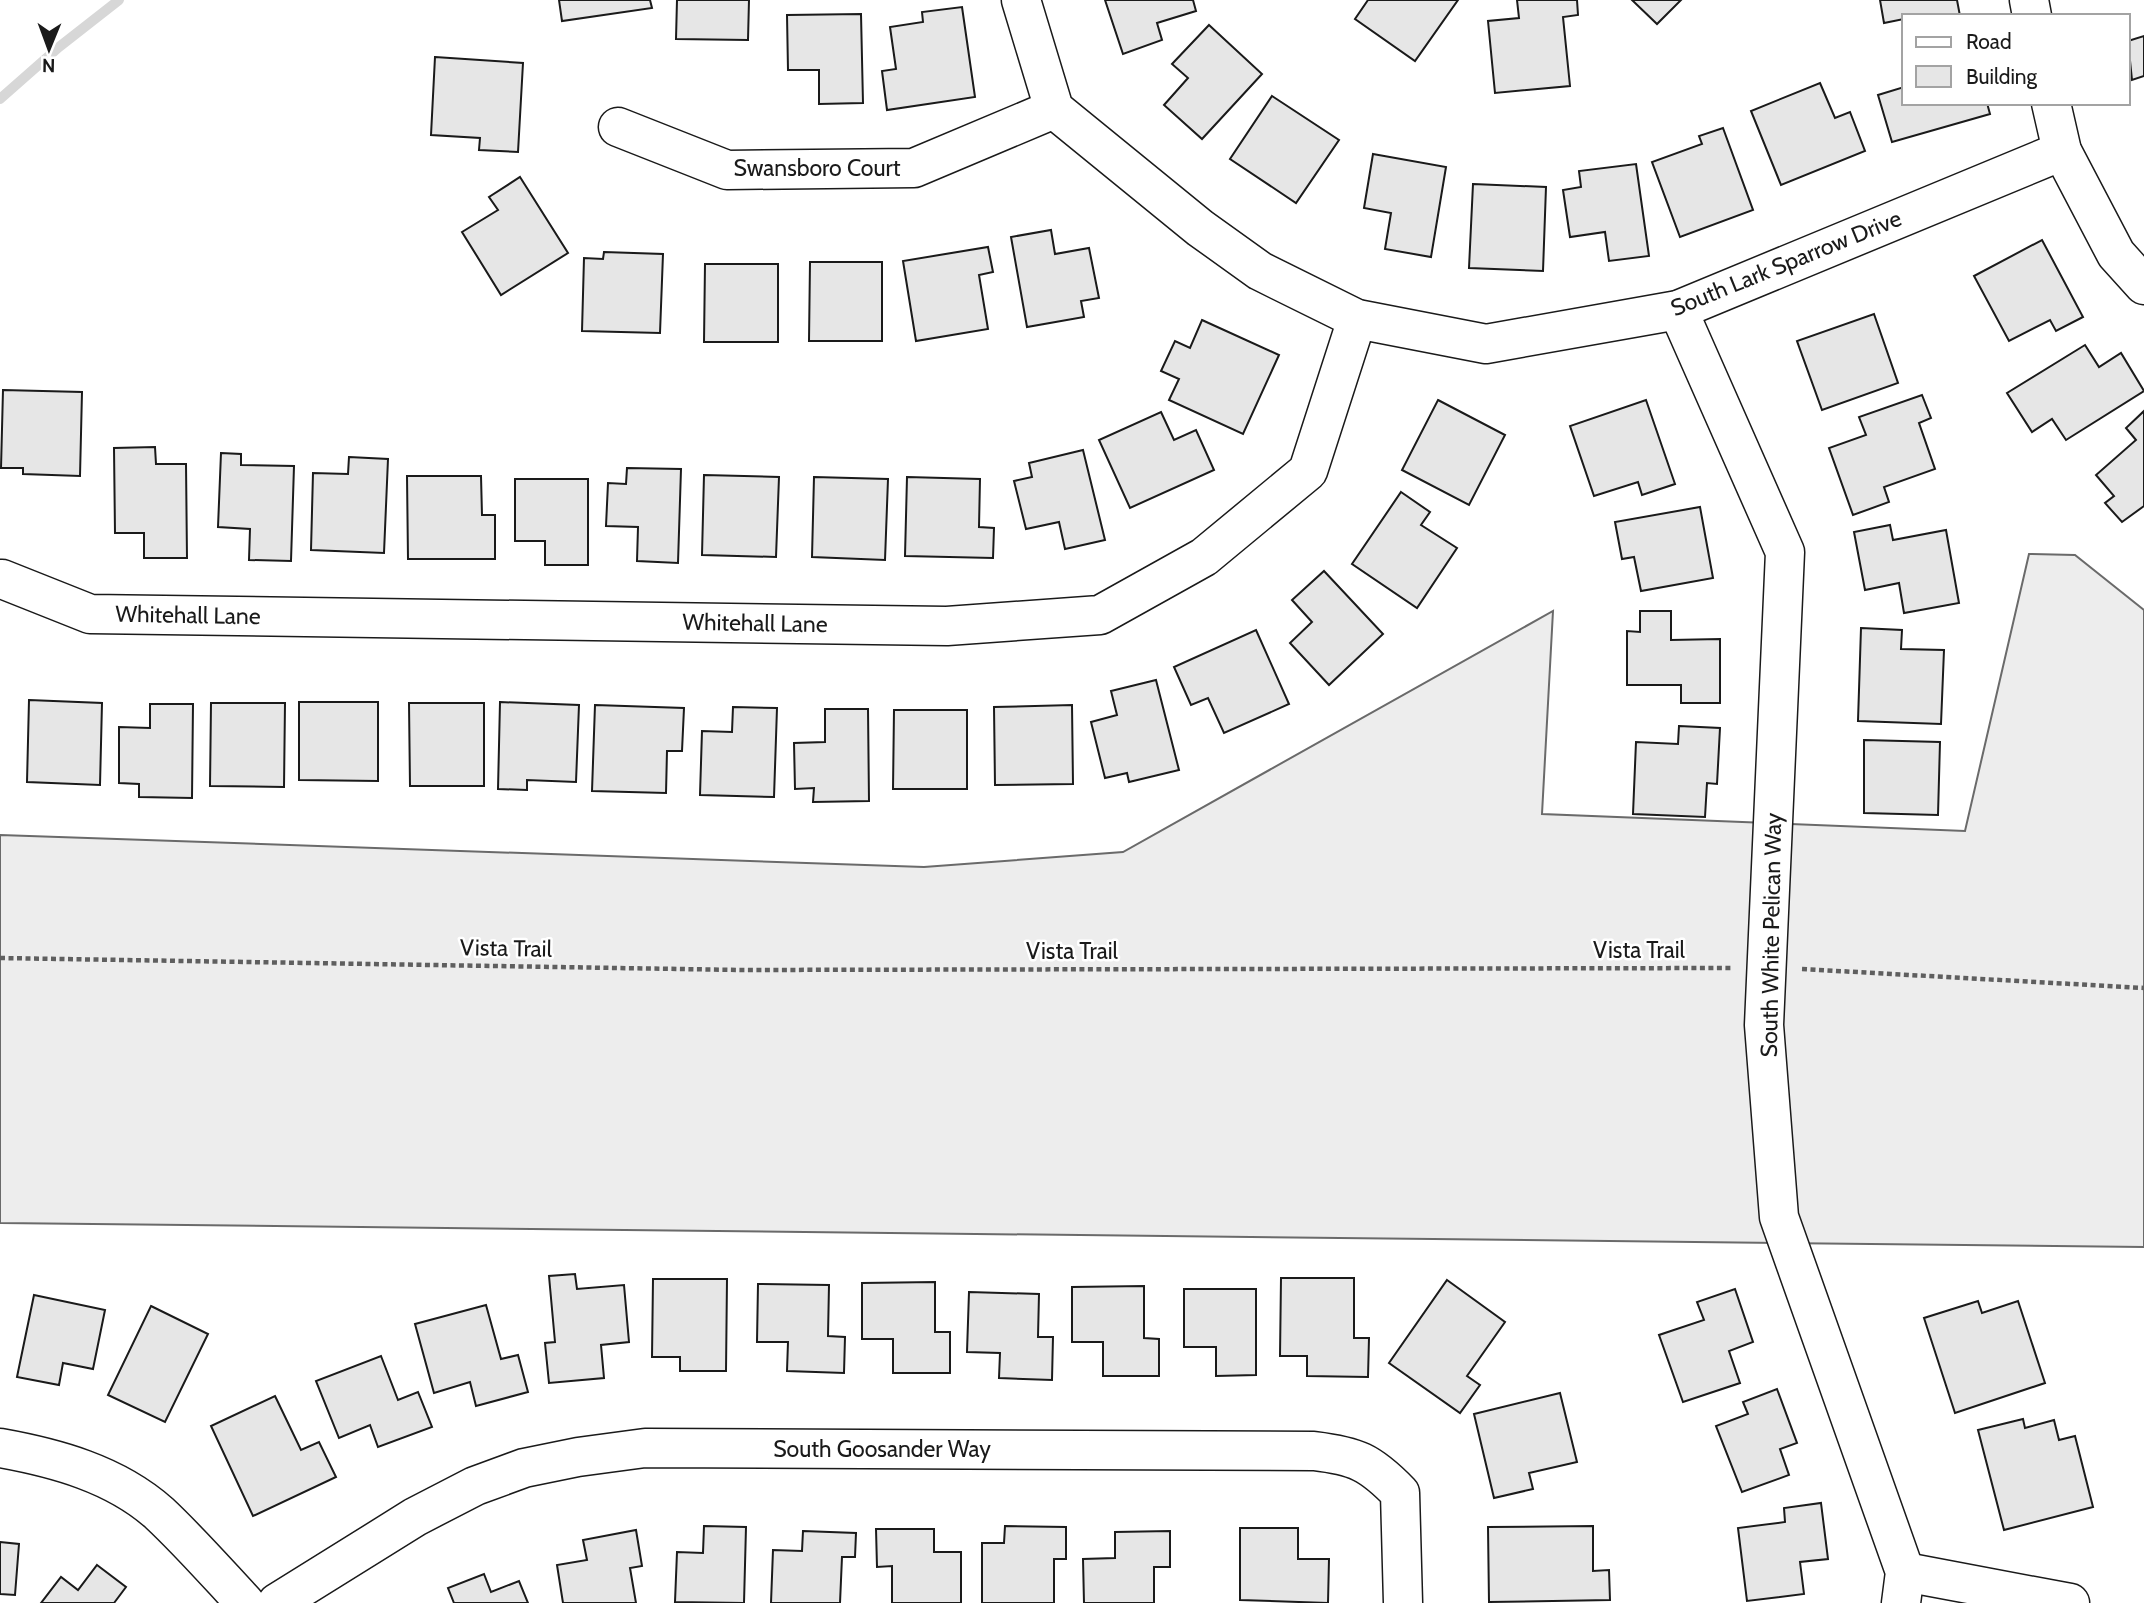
<svg xmlns="http://www.w3.org/2000/svg" width="2144" height="1603" viewBox="0 0 2144 1603" font-family="Cabin,sans-serif">
  <rect width="100%" height="100%" fill="#fff"/>
  <polygon fill="#ededed" stroke="#6a6a6a" stroke-width="2" points="2029,554 2075,555 2144,610 2144,1247 0,1223 0,835 924,867 1123,852 1553,611 1542,814 1965,831"/>
  <g fill="none" stroke-linecap="round" stroke-linejoin="round">
    <polyline stroke="#d7d7d7" stroke-width="10" points="0,99 59,47 119,0"/>
  </g>
  <g fill="#e6e6e6" stroke="#1a1a1a" stroke-width="2">
    <polygon points="559,0 650,0 652,8 562,21"/>
    <polygon points="677,0 749,0 748,40 676,39"/>
    <polygon points="1105,0 1193,0 1196,11 1157,23 1162,40 1123,54"/>
    <polygon points="1368,0 1458,0 1415,61 1355,19"/>
    <polygon points="1517,0 1577,0 1578,15 1563,17 1570,86 1495,93 1488,21 1519,18"/>
    <polygon points="1632,0 1681,0 1657,24"/>
    <polygon points="1880,0 1957,0 1960,16 1904,16 1904,19 1884,23"/>
    <polygon points="962,7 975,97 887,110 882,71 896,69 890,27 923,22 922,12"/>
    <polygon points="861,14 863,103 819,104 819,70 788,70 787,15"/>
    <polygon points="1209,25 1262,74 1202,139 1164,105 1188,78 1172,64"/>
    <polygon points="2144,36 2144,76 2132,80 2128,41"/>
    <polygon points="435,57 523,63 518,152 479,150 480,138 431,135"/>
    <polygon points="1820,83 1835,118 1850,112 1865,151 1781,185 1751,111"/>
    <polygon points="1904,87 1904,103 1987,103 1990,114 1892,142 1878,95"/>
    <polygon points="1272,96 1339,140 1296,203 1230,159"/>
    <polygon points="1723,128 1753,210 1680,237 1652,162 1702,144 1699,136"/>
    <polygon points="1373,154 1446,167 1431,257 1385,249 1391,213 1364,208"/>
    <polygon points="1636,164 1649,256 1609,261 1605,232 1570,237 1563,190 1581,187 1579,171"/>
    <polygon points="520,177 568,253 501,295 462,232 498,210 489,197"/>
    <polygon points="1473,184 1546,187 1543,271 1469,268"/>
    <polygon points="1051,230 1055,254 1089,248 1099,298 1081,301 1084,317 1027,327 1011,237"/>
    <polygon points="2042,240 2083,317 2056,331 2050,320 2009,341 1974,276"/>
    <polygon points="988,247 993,272 979,275 988,329 916,341 903,261"/>
    <polygon points="604,252 663,254 660,333 582,331 584,258 603,259"/>
    <polygon points="810,262 882,262 882,341 809,341"/>
    <polygon points="705,264 778,264 778,342 704,342"/>
    <polygon points="1874,314 1898,383 1822,410 1797,341"/>
    <polygon points="1202,320 1279,355 1243,434 1169,400 1179,379 1161,371 1175,341 1190,348"/>
    <polygon points="2085,345 2099,367 2121,353 2144,391 2066,440 2052,419 2032,432 2007,393"/>
    <polygon points="3,390 82,392 80,476 23,474 23,468 1,468"/>
    <polygon points="1922,395 1931,418 1919,423 1935,469 1884,487 1889,502 1853,515 1829,448 1866,435 1859,417"/>
    <polygon points="1438,400 1505,435 1469,505 1402,470"/>
    <polygon points="1646,400 1675,484 1642,495 1638,482 1594,496 1570,426"/>
    <polygon points="2144,411 2144,506 2122,522 2105,503 2114,496 2096,475 2136,440 2126,428"/>
    <polygon points="1161,412 1174,440 1196,430 1214,470 1130,508 1099,440"/>
    <polygon points="155,447 156,464 186,464 187,558 144,558 144,533 115,533 114,448"/>
    <polygon points="1083,450 1105,540 1065,549 1059,522 1026,529 1014,481 1032,477 1029,463"/>
    <polygon points="221,453 241,454 241,465 294,466 291,561 249,560 250,529 218,527"/>
    <polygon points="349,457 388,459 384,553 311,550 313,473 348,474"/>
    <polygon points="627,468 681,469 678,563 637,561 638,527 606,526 608,483 626,484"/>
    <polygon points="704,475 779,477 776,557 702,555"/>
    <polygon points="407,476 481,476 482,515 495,515 495,559 408,559"/>
    <polygon points="814,477 888,479 885,560 812,557"/>
    <polygon points="907,477 980,479 979,527 994,528 993,558 905,556"/>
    <polygon points="515,479 588,479 588,565 545,565 545,541 515,541"/>
    <polygon points="1401,492 1430,512 1421,525 1457,548 1417,608 1352,564"/>
    <polygon points="1700,507 1713,578 1641,591 1634,557 1622,559 1615,522"/>
    <polygon points="1890,525 1893,540 1946,530 1959,603 1904,613 1899,583 1865,590 1854,532"/>
    <polygon points="1324,571 1383,634 1329,685 1290,643 1312,622 1292,600"/>
    <polygon points="1640,611 1671,611 1671,640 1720,639 1720,703 1681,703 1681,685 1627,685 1627,631 1640,632"/>
    <polygon points="1861,628 1902,630 1901,649 1944,650 1941,724 1858,721"/>
    <polygon points="1256,630 1289,704 1224,733 1208,698 1191,705 1174,667"/>
    <polygon points="1156,680 1179,770 1129,782 1127,773 1105,778 1091,722 1117,715 1111,691"/>
    <polygon points="29,700 102,703 100,785 27,782"/>
    <polygon points="299,702 378,702 378,781 299,780"/>
    <polygon points="500,702 579,705 576,782 527,780 527,790 498,789"/>
    <polygon points="211,703 285,703 284,787 210,786"/>
    <polygon points="409,703 484,703 484,786 410,786"/>
    <polygon points="150,704 193,704 192,798 139,797 139,784 119,783 119,727 150,728"/>
    <polygon points="595,705 684,708 682,751 667,751 666,793 592,791"/>
    <polygon points="1072,705 1073,784 995,785 994,707"/>
    <polygon points="733,707 777,708 774,797 700,795 702,731 732,732"/>
    <polygon points="825,709 868,709 869,801 813,802 814,788 795,789 794,743 825,742"/>
    <polygon points="894,710 967,710 967,789 893,789"/>
    <polygon points="1679,726 1720,728 1717,784 1707,783 1705,817 1633,814 1636,742 1678,744"/>
    <polygon points="1864,740 1940,742 1938,815 1864,813"/>
    <polygon points="575,1274 577,1289 624,1285 629,1342 601,1345 604,1378 549,1383 545,1343 555,1342 549,1276"/>
    <polygon points="1281,1278 1354,1278 1354,1338 1369,1338 1368,1377 1307,1376 1307,1356 1280,1356"/>
    <polygon points="653,1279 727,1279 726,1371 680,1371 680,1357 652,1357"/>
    <polygon points="1447,1280 1505,1322 1467,1376 1480,1385 1460,1413 1389,1363"/>
    <polygon points="935,1282 935,1332 950,1332 950,1373 893,1373 893,1339 862,1339 862,1283"/>
    <polygon points="758,1284 829,1285 828,1336 845,1337 844,1373 787,1371 788,1342 757,1342"/>
    <polygon points="1144,1286 1144,1338 1159,1339 1159,1376 1103,1376 1103,1342 1072,1342 1072,1287"/>
    <polygon points="1184,1289 1256,1289 1256,1375 1216,1376 1216,1347 1184,1347"/>
    <polygon points="1735,1289 1753,1342 1729,1351 1740,1383 1683,1402 1659,1335 1704,1320 1697,1302"/>
    <polygon points="969,1292 1039,1294 1038,1337 1053,1337 1052,1380 999,1378 1000,1353 967,1352"/>
    <polygon points="34,1295 105,1310 93,1369 63,1363 59,1385 17,1377"/>
    <polygon points="1978,1301 1982,1313 2018,1301 2045,1383 1955,1413 1924,1318"/>
    <polygon points="486,1305 501,1359 518,1355 528,1392 476,1406 470,1382 434,1393 415,1324"/>
    <polygon points="151,1306 208,1334 165,1422 108,1395"/>
    <polygon points="381,1356 398,1400 418,1392 432,1427 378,1447 370,1425 339,1438 316,1381"/>
    <polygon points="1777,1389 1797,1443 1780,1449 1789,1475 1742,1492 1716,1426 1748,1414 1743,1402"/>
    <polygon points="1560,1393 1577,1462 1529,1473 1533,1489 1494,1498 1474,1414"/>
    <polygon points="275,1396 301,1450 319,1442 336,1477 253,1516 211,1426"/>
    <polygon points="2023,1419 2025,1428 2054,1420 2059,1440 2075,1436 2093,1507 2004,1530 1978,1430"/>
    <polygon points="1821,1503 1828,1559 1800,1562 1804,1594 1747,1601 1738,1528 1785,1522 1784,1508"/>
    <polygon points="704,1526 746,1527 744,1603 675,1602 677,1552 703,1553"/>
    <polygon points="1005,1526 1066,1527 1066,1559 1054,1559 1054,1603 982,1603 982,1543 1004,1543"/>
    <polygon points="1593,1526 1593,1571 1609,1570 1610,1600 1489,1602 1488,1527"/>
    <polygon points="1240,1528 1298,1528 1298,1559 1329,1559 1328,1603 1240,1600"/>
    <polygon points="876,1529 934,1529 934,1552 961,1552 961,1603 892,1603 892,1566 877,1567"/>
    <polygon points="636,1530 642,1566 630,1568 636,1603 563,1603 557,1565 587,1560 583,1540"/>
    <polygon points="803,1531 856,1533 855,1557 842,1557 840,1603 771,1603 773,1550 802,1551"/>
    <polygon points="1170,1531 1170,1567 1154,1567 1154,1603 1084,1603 1083,1559 1115,1558 1115,1532"/>
    <polygon points="0,1542 19,1544 15,1595 0,1594"/>
    <polygon points="97,1565 126,1587 114,1603 41,1603 61,1577 78,1590"/>
    <polygon points="484,1574 491,1592 519,1581 528,1603 454,1603 448,1588"/>
  </g>
  <g fill="none" stroke-linecap="round" stroke-linejoin="round">
    <defs>
      <g id="minor">
        <polyline points="1021,0 1054,109 1200,228 1260,271 1357,319 1486,344 1678,310 2062,151"/>
        <polyline points="2029,0 2032,16"/>
        <polyline points="2051,103 2062,151 2116,254 2144,285"/>
        <polyline points="618,127 727,170 914,168 1054,109"/>
        <polyline points="1678,310 1785,552 1764,1025 1779,1217 1905,1572 1901,1603"/>
        <polyline points="2,579 90,614 947,626 1100,615 1204,557 1308,471 1357,319"/>
        <path d="M0,1448C56,1458 115,1474 159,1513C189,1541 217,1573 245,1603"/>
        <polyline points="1905,1572 2070,1603"/>
        <path d="M277,1603L415,1517L475,1486L524,1468L578,1457L645,1448L1314,1451C1356,1456 1370,1462 1400,1493L1403,1603"/>
      </g>
    </defs>
    <use href="#minor" stroke="#1a1a1a" stroke-width="41"/>
    <g stroke="#5f5f5f" stroke-width="4.5" stroke-dasharray="5 3.5" stroke-linecap="butt">
      <polyline points="0,958 741,970 1731,968"/>
      <polyline points="1802,969 2144,988"/>
    </g>
    <use href="#minor" stroke="#fff" stroke-width="38"/>
  </g>
  <g text-anchor="middle" dominant-baseline="central" stroke-width="5" stroke-linejoin="round" paint-order="stroke">
    <g font-size="23" fill="#1a1a1a" stroke="#fff">
      <text x="817" y="168">Swansboro Court</text>
      <text transform="translate(1786 263) rotate(-22)">South Lark Sparrow Drive</text>
      <text transform="translate(188 615) rotate(1)">Whitehall Lane</text>
      <text transform="translate(755 623) rotate(1)">Whitehall Lane</text>
      <text transform="translate(1771 935) rotate(-89)">South White Pelican Way</text>
      <text transform="translate(506 948) rotate(1)">Vista Trail</text>
      <text x="1639" y="950">Vista Trail</text>
      <text x="1072" y="951">Vista Trail</text>
      <text x="882" y="1449">South Goosander Way</text>
    </g>
  </g>
  <rect x="1902" y="14" width="228" height="91" fill="#ffffff" stroke="#a3a3a3" stroke-width="2"/>
  <rect x="1916" y="37" width="35" height="10" fill="#ffffff" stroke="#a3a3a3" stroke-width="2"/>
  <text x="1966" y="49" font-size="21" fill="#1a1a1a">Road</text>
  <rect x="1916" y="66" width="35" height="21" fill="#e6e6e6" stroke="#a3a3a3" stroke-width="2"/>
  <text x="1966" y="84" font-size="21" fill="#1a1a1a">Building</text>
  <g transform="translate(49 49) rotate(181)" stroke="#ffffff" stroke-width="5" paint-order="stroke">
  <path d="M0-5L12 26L0 18L-12 26Z" fill="#1a1a1a"/>
  <text y="-10" font-size="19" font-weight="bold" text-anchor="middle" fill="#1a1a1a">N</text>
  </g>
</svg>
